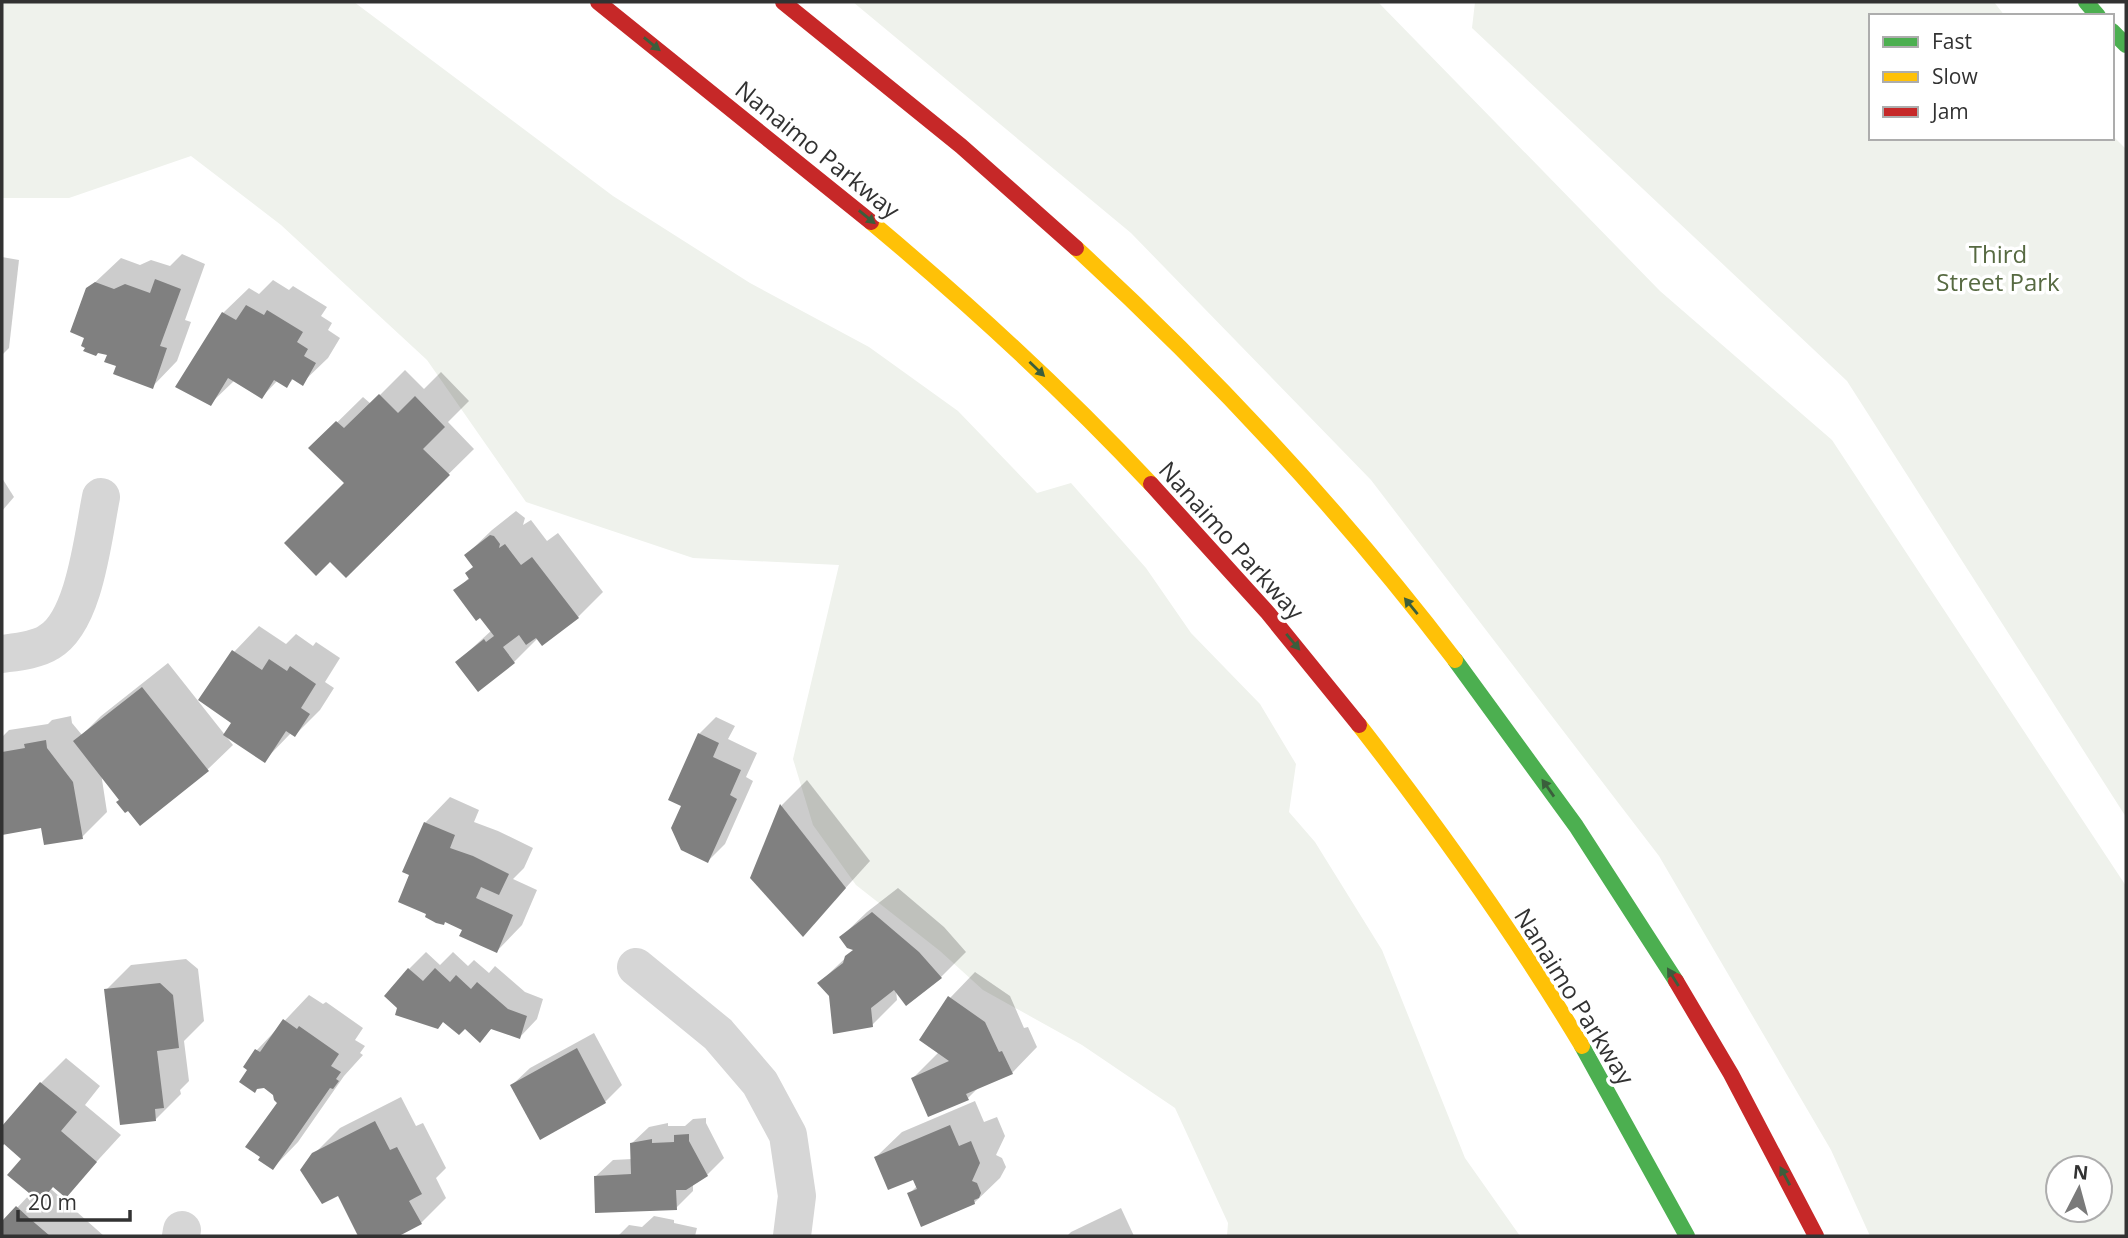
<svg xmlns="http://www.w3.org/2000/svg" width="2128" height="1238" viewBox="0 0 2128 1238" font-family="'Open Sans',sans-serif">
  <rect width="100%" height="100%" fill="#fff"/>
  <g fill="#eff2ec" fill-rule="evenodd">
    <polygon points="2,2 354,2 613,196 750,283 869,347 958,411 1037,493 1071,483 1146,568 1191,633 1260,704 1296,764 1289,812 1315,842 1382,950 1465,1158 1520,1236 1227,1236 1228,1223 1175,1108 1082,1045 983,990 940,951 856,885 813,825 793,759 839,565 693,558 526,502 427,360 281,225 191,156 69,198 2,198"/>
    <path d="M853,2H1378L1660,291L1832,440L2126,886V1236H1870L1831,1150L1659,856L1371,480L1131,233ZM2100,1168V1210H2058V1168Z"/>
    <polygon points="1475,2 1994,2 2005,16 1871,16 1871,138 2112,138 2112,135 2126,149 2126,817 1847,381 1472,28"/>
  </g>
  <g fill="#0003">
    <polygon points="182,254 205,264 185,320 191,322 177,361 152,387 118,365 109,354 86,337 88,289 121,258 140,265 151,260 170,266"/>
    <polygon points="2,257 19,260 9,348 2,355"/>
    <polygon points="273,280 289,290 293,286 327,307 321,316 332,323 328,330 340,338 328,358 302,383 294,378 287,386 278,380 262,397 235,380 211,403 223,313 249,288 259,294"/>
    <polygon points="405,370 424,389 441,372 469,401 448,422 474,449 346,575 346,483 311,448 363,397 371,404"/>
    <polygon points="2,478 14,497 2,511"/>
    <polygon points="516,511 525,518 523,525 531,520 547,541 558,533 603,592 578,617 538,638 514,662 457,662 492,630 481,615 456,590 470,577 475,566 466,555 492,530"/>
    <polygon points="259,626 286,644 296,634 313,646 316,642 340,658 325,682 334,688 320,710 295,735 291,733 264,761 234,723 234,652"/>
    <polygon points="168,663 233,745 207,770 121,799 101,773 107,812 82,837 42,826 2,833 2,737 9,730 48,724 52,720 71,716 72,723 82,735 101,716"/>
    <polygon points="716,717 735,726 728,739 757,753 746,777 753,781 725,844 708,861 684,805 699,734"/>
    <polygon points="807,780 870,861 803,935 752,877 782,805"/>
    <polygon points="450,797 479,810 474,822 498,831 533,848 524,868 513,879 537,890 522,925 497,951 464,929 412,874 425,823"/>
    <polygon points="898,888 944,927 966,952 941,977 896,990 897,1000 872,1025 831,995 819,983 855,949 841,937 867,912"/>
    <polygon points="426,952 440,965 453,952 468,966 474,960 489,973 495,966 525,992 543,999 537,1019 520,1037 492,1028 480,1040 409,969"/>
    <polygon points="186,959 198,969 204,1021 184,1041 189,1081 180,1090 181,1094 155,1120 106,990 131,965"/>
    <polygon points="975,972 1010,996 1024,1028 1028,1027 1037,1047 1012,1073 979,1087 968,1098 913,1078 939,1052 950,998"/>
    <polygon points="309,995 323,1004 326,1002 363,1028 355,1040 365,1046 360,1053 363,1055 344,1076 298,1142 273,1168 280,1102 274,1094 246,1067 257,1050"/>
    <polygon points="594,1033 622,1085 605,1102 512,1085 530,1068"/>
    <polygon points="66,1058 100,1086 85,1105 121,1135 66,1195 54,1185 51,1189 104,1236 2,1236 2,1224 31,1193 23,1159 5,1142 2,1145 2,1129 41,1083"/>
    <polygon points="401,1097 416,1126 423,1123 446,1168 436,1178 446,1198 421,1223 395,1236 360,1236 339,1193 314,1154 340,1128"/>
    <polygon points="975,1101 984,1122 997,1117 1005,1136 996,1155 1002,1158 1006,1167 1000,1178 974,1203 909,1194 917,1186 914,1178 876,1157 902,1132"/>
    <polygon points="706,1118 706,1123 724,1158 707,1175 693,1183 693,1191 676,1208 595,1177 613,1160 632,1159 631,1144 649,1127 668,1123 668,1126 685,1126 693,1119"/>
    <polygon points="1121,1208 1134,1236 1067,1236 1071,1232"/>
    <polygon points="654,1216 674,1220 674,1223 697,1228 695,1236 618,1236 629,1225 642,1227"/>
  </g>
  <g fill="#808080">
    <polygon points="155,279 181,289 160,346 167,348 153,389 113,374 116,366 104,362 107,355 98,353 96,356 83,351 85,348 81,346 84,338 70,332 86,288 95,282 114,289 125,284 150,293"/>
    <polygon points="246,305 264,315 267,310 303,332 297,342 308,349 304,356 316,363 303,386 292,379 287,388 274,380 262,399 228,378 211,406 175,387 222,312 236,320"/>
    <polygon points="379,394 398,413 415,396 445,427 423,449 450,475 346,578 330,562 316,576 284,543 344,483 308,448 336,421 344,428"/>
    <polygon points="490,535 494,536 500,544 499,548 505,544 521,565 532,557 579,618 542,646 536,638 526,645 519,635 503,647 515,663 478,692 455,662 484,639 486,642 494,636 480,618 476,621 453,590 469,579 465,573 473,567 464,555"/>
    <polygon points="232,650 262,670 269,659 287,671 290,666 316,684 301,708 310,714 295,737 286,731 265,763 223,735 231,723 198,700"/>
    <polygon points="142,687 209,771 140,826 128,811 125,813 116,802 119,800 73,741"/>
    <polygon points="698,733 719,743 713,757 741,770 730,795 737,799 708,863 681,850 671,828 681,806 668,800"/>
    <polygon points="46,740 47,748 73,782 83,839 44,845 41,828 2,835 2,752 25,748 24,744"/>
    <polygon points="780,804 846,888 803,937 750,878"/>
    <polygon points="424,822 455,835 450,848 473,856 509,874 499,895 481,887 476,898 513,915 497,953 459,936 462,930 445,922 444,925 436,923 425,917 426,914 398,902 409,875 402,872"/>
    <polygon points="872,912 919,952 942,978 906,1006 894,990 871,1008 873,1027 833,1034 829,996 817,983 843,963 845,956 853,950 847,948 839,937"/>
    <polygon points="408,968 423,981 435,968 450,982 456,975 471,989 477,982 508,1009 527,1016 520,1039 491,1029 480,1043 465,1029 459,1035 443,1022 438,1029 395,1015 397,1008 384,996"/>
    <polygon points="160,983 173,995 179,1048 157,1051 164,1108 155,1109 156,1121 120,1125 104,989"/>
    <polygon points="948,996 985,1022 999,1052 1002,1051 1013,1074 966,1094 969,1100 928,1117 911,1078 949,1061 919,1040"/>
    <polygon points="283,1019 297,1029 299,1026 339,1054 331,1066 341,1072 336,1079 339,1081 333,1089 330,1088 273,1170 258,1160 260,1157 245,1147 277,1103 274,1100 273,1095 264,1088 257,1089 255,1093 239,1082 247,1070 243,1067 255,1049 260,1052"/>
    <polygon points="577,1048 606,1103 540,1140 510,1085"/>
    <polygon points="40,1082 77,1112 61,1131 97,1162 66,1198 53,1187 40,1202 7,1175 21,1159 4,1144 2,1147 2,1126"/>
    <polygon points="375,1121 390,1150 397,1147 422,1194 409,1201 422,1224 399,1236 358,1236 338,1196 322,1204 300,1170 312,1153"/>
    <polygon points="950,1125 959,1146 971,1141 980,1163 972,1181 977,1183 981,1193 979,1198 974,1200 975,1204 921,1227 907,1193 917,1189 913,1180 888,1190 874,1157"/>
    <polygon points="689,1134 689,1141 708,1176 686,1190 676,1190 677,1210 595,1213 594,1176 631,1174 630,1143 652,1139 652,1143 674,1142 674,1135"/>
    <polygon points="16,1206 29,1218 50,1236 2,1236 2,1221"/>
  </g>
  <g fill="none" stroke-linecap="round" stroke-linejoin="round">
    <g stroke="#d6d6d6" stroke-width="38">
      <path d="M2,654C16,652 37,650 49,642C85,621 93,536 101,497"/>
      <polyline points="636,967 718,1034 760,1083 788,1135 797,1196 792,1236"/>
      <polyline points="181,1236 182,1230"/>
    </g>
    <g stroke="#4caf50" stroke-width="16">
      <polyline points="2086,2 2098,16"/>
      <polyline points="2112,31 2126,45"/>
      <polyline points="1455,660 1576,826 1676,981"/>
      <polyline points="1582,1046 1687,1236"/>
    </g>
    <g stroke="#ffc107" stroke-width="16">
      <path d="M871,222C969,304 1064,391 1151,484"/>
      <path d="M1076,248C1213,374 1342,512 1455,660"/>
      <path d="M1359,725C1439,828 1515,934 1582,1046"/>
    </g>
    <g stroke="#c62828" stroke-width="16">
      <polyline points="598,2 871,222"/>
      <polyline points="783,2 961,146 1076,248"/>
      <polyline points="1151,484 1268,613 1359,725"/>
      <polyline points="1676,981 1731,1074 1816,1236"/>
    </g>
  </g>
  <defs><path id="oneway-solid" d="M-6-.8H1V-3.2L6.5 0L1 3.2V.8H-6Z" transform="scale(1.75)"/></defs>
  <g fill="#3b5e3c">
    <use href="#oneway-solid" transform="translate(652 44) rotate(39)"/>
    <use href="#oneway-solid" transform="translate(867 217) rotate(39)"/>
    <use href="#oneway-solid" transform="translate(1037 369) rotate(44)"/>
    <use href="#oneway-solid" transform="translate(1411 606) rotate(-129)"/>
    <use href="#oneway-solid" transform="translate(1293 642) rotate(50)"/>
    <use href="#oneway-solid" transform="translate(1548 788) rotate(-125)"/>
    <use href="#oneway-solid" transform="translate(1673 977) rotate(-122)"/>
    <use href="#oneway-solid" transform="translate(1785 1176) rotate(-118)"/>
  </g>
  <g text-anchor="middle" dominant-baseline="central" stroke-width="7" stroke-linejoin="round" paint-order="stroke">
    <g font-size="24" fill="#323232" stroke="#fff">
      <text transform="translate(818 149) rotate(39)">Nanaimo Parkway</text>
      <text transform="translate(1232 540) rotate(48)">Nanaimo Parkway</text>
      <text transform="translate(1575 996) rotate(58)">Nanaimo Parkway</text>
    </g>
    <g font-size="24" fill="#576a42" stroke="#fff">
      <text x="1998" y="253">Third<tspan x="1998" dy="28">Street Park</tspan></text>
    </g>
  </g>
  <rect width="2128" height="1238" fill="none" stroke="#323232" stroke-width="7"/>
  <rect x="1869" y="14" width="245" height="126" fill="#ffffff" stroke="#adadad" stroke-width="2"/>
  <rect x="1883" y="37" width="35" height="10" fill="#4caf50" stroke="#adadad" stroke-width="2"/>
  <text x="1932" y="49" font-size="21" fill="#323232">Fast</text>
  <rect x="1883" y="72" width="35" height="10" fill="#ffc107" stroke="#adadad" stroke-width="2"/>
  <text x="1932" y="84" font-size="21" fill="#323232">Slow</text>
  <rect x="1883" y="107" width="35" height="10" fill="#c62828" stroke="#adadad" stroke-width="2"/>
  <text x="1932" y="119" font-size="21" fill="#323232">Jam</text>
  <g transform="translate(2079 1189) rotate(6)"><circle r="33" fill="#ffffff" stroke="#adadad" stroke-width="2"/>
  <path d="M0-5L12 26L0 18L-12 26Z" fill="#7a7a7a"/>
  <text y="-10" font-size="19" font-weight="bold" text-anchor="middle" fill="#323232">N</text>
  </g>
  <path d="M18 1210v10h112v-10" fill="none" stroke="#323232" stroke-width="3.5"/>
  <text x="28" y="1210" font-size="21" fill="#323232" stroke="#ffffff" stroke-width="5" paint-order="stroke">20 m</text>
</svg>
